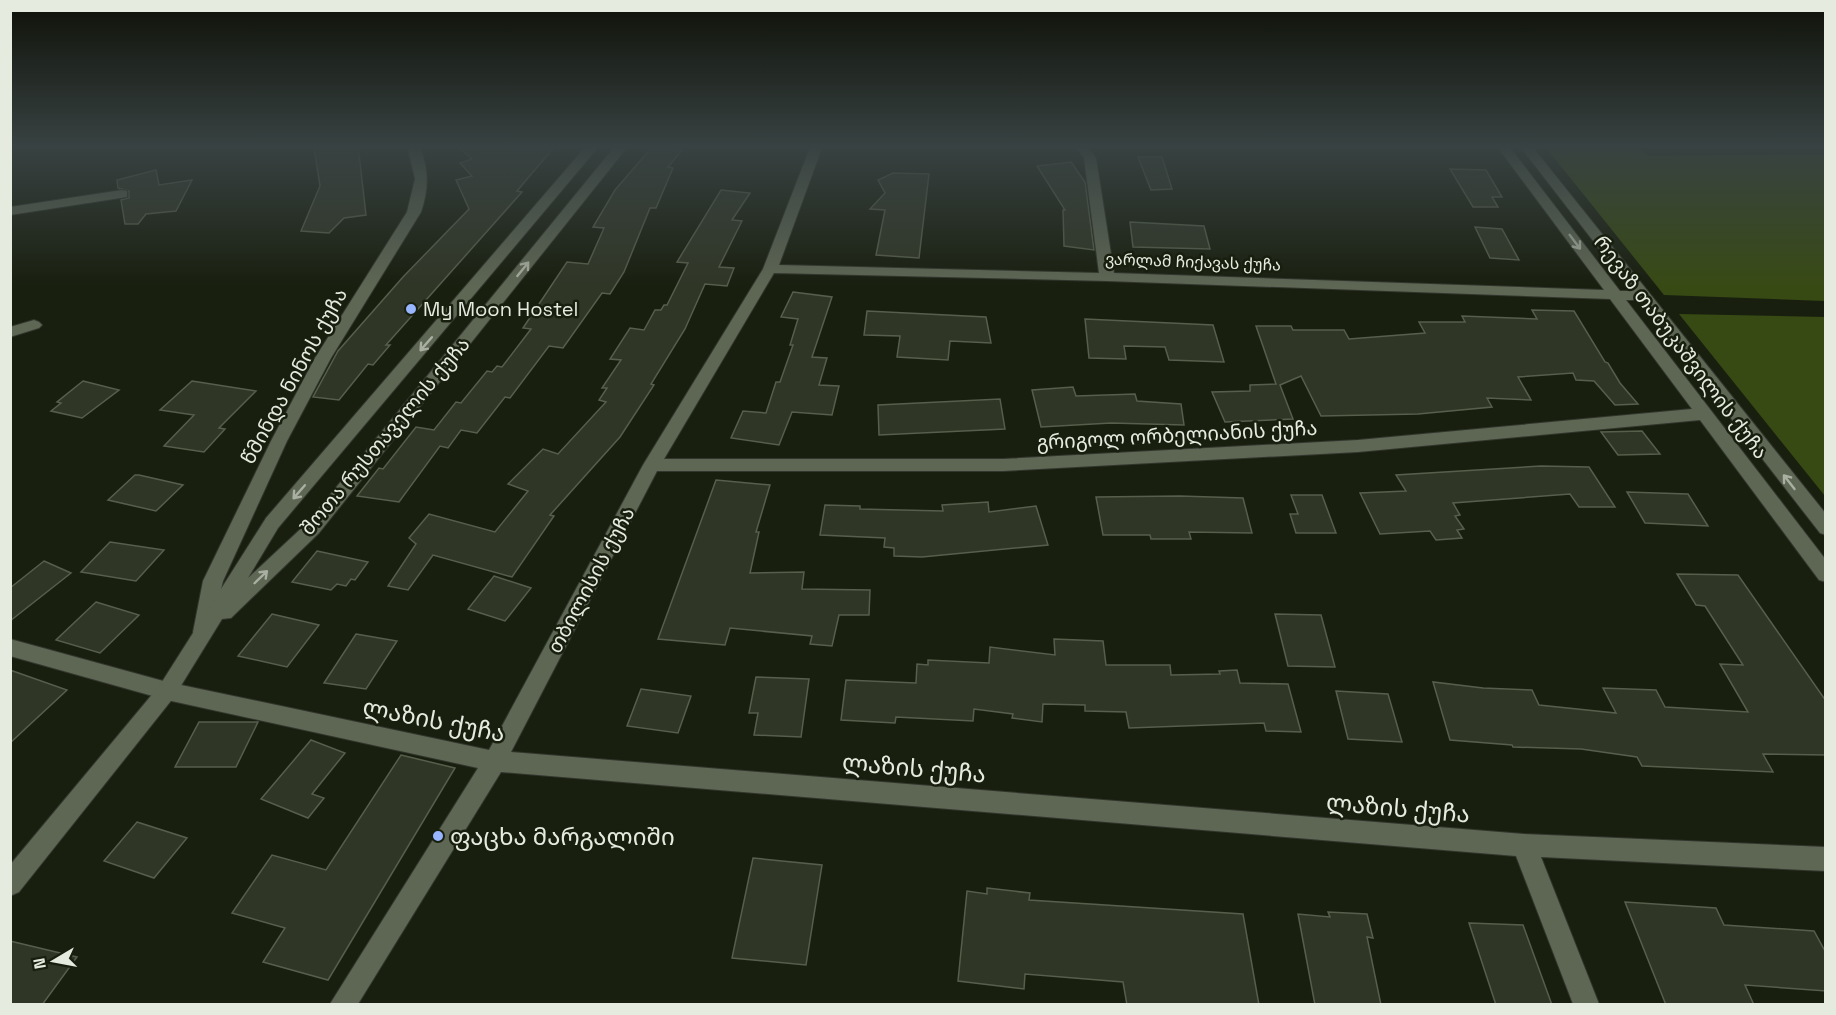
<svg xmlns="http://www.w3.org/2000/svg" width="1836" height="1015" viewBox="0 0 1836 1015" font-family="'Space Grotesk','Noto Sans Georgian',sans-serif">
  <rect width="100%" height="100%" fill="#191f0f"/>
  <g fill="#384a14">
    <polygon points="1544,145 1635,145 1648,156 1825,154 1825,301 1664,295"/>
    <polygon points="1679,314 1825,317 1825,496"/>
  </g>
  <g fill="#303626" stroke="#575e4c" stroke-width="1.5">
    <polygon points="326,145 358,145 366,215 344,218 329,233 301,231 320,186 314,148"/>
    <polygon points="455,145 556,145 517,191 522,192 386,345 390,345 373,365 368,364 339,400 313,397 338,351 403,277 469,209 456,180 472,176 460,163 472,159"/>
    <polygon points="653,146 682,150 668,167 673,168 656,208 650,208 624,272 610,294 602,293 563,348 549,346 510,398 505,397 477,433 461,430 448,448 440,446 399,502 357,496 379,468 383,469 416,427 434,430 456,402 461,403 487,371 492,372 497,366 502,367 531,329 523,328 567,262 588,264 604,228 593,227 615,190"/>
    <polygon points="1138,157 1162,157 1172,189 1151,190"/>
    <polygon points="1071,162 1085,182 1094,250 1064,246 1063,210 1065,210 1037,166"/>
    <polygon points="1450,169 1486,170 1502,197 1492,197 1498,207 1473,207"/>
    <polygon points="156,170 159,185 192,180 176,211 146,214 138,224 125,224 121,200 129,198 129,191 118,188 117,180"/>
    <polygon points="893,173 929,174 919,258 876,255 885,210 870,209 885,193 878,180"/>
    <polygon points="721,190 750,193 732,220 742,221 719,267 734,268 727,286 705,284 685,329 651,384 654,385 620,437 550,515 554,516 512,577 433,555 408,590 388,586 416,544 409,538 429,514 495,532 528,491 508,484 543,449 558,454 606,402 599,400 607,388 602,388 621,360 610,359 630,328 644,330 655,310 661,310 664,305 667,305 688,263 677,262"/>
    <polygon points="1130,222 1204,226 1210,249 1133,247"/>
    <polygon points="1475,227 1502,229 1519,260 1490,258"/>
    <polygon points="793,292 832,297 812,357 827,358 819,385 839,386 832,415 792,412 779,445 731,438 743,411 766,413 776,382 780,382 793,345 790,345 798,319 781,317"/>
    <polygon points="1532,310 1574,311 1605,362 1608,363 1620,383 1638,404 1615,405 1594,381 1576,380 1573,373 1518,377 1531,400 1487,398 1492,407 1418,414 1321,416 1301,376 1280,385 1293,419 1225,422 1212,392 1250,391 1250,385 1276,384 1256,326 1291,326 1293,330 1344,330 1349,339 1425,333 1419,322 1465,322 1462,316 1537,319"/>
    <polygon points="867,311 986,317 991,343 950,341 948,360 897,357 900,336 864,335"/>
    <polygon points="1085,319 1213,325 1224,362 1169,360 1165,347 1124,346 1126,359 1089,358"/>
    <polygon points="83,381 119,390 82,418 51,411 61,403 57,402"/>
    <polygon points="192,381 256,391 219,428 225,429 204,452 164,446 194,415 160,410"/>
    <polygon points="1073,387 1076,396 1135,394 1137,401 1181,404 1184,425 1111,423 1041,427 1032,390"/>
    <polygon points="1000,399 1005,429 879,435 878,405"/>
    <polygon points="1642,431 1660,454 1618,455 1601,432"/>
    <polygon points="1541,466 1589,467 1615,507 1579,507 1570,494 1453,503 1460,515 1455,516 1464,529 1457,530 1462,538 1436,540 1430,531 1380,534 1360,493 1406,491 1396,475"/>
    <polygon points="135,475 139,475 183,485 156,511 108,500"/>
    <polygon points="716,480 770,485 756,532 759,532 750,573 804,572 802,589 870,590 869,615 839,615 832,646 810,644 812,636 730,628 725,645 658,639"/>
    <polygon points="1627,492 1688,494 1708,526 1645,523"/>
    <polygon points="1291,495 1322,495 1336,533 1296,533 1290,514 1298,514"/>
    <polygon points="1180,496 1243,498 1252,533 1189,532 1191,539 1151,539 1150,535 1103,535 1096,497"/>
    <polygon points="988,502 989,512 1036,506 1048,545 922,557 894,556 894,548 884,547 885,538 820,535 825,505 860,506 860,509 943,511 942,505"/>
    <polygon points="110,542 164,550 136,581 81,572"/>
    <polygon points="317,551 368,562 355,580 351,579 346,586 337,584 331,590 292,582"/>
    <polygon points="44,561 71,573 10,621 10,588"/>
    <polygon points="1677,574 1738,575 1826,701 1826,755 1763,754 1773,772 1642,766 1637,757 1581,749 1513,747 1512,745 1450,740 1433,682 1483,688 1532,690 1539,705 1616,713 1603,688 1656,690 1665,707 1748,712 1720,664 1743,665 1705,606 1696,605"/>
    <polygon points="494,576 531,588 505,621 468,609"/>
    <polygon points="96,602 139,615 100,653 56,640"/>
    <polygon points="272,614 319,625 287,667 238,656"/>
    <polygon points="1275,614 1321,615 1335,667 1288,666"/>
    <polygon points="356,634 397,641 366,689 324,683"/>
    <polygon points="1054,639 1103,641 1106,665 1170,665 1171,675 1220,674 1219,671 1237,670 1240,683 1288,684 1301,732 1266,731 1264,723 1129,728 1126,712 1085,711 1085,705 1043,704 1042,722 1012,718 1013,714 974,709 973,721 896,717 895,723 841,720 846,680 916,683 917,664 928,665 928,660 989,663 990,647 1055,655"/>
    <polygon points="10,670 67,690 10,743"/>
    <polygon points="756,677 809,679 801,737 754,735 758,713 749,713"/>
    <polygon points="641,689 691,696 678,733 627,726"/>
    <polygon points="1336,691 1388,694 1402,742 1348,739"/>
    <polygon points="199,722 258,722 236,767 175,767"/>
    <polygon points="311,740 345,753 312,794 324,798 308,818 261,799"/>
    <polygon points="401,755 455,768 328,980 263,962 285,928 232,913 272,855 326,870"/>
    <polygon points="137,822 187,838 154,878 104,861"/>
    <polygon points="753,858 822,865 806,965 732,958"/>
    <polygon points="987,888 1030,893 1029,900 1243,914 1259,1005 1127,1005 1123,982 1025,974 1024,989 958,981 967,891 987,894"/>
    <polygon points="1625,902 1716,908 1724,925 1814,931 1826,953 1826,991 1745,985 1754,1005 1666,1005"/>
    <polygon points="1328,912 1367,914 1373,938 1367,937 1381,1005 1315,1005 1298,914 1330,917"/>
    <polygon points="1469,923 1523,925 1552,1005 1496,1005"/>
    <polygon points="10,941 77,957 42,1005 10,1005"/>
  </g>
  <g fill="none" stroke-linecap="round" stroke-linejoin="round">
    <defs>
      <g id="street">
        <path d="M407,145H419C429,169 429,188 421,212L331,358L287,441L223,581L210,638L203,640L196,638L193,632L203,581L271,441L315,358L407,212L415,179Z"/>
        <path d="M811,145H823L779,265L1099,273L1084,158L1074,145H1086L1096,158L1114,273L1604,290L1496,145H1508L1620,291H1632L1519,145H1531L1826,514V535L1820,533L1639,300H1626L1826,560V582L1819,580L1700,420L1358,452L1003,471H657L511,752L1524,834L1826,847V871L1541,857L1599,1004H1573L1516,856L501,772L358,1004H330L478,768L167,700L10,656V639L167,682L489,750L643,465L763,269ZM774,273L1107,281L1610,299L1692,409L1358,440L1003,459H664Z"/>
        <polygon points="122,190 127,191 127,197 10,215 10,207"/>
        <polygon points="34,320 39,322 42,325 39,328 10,337 10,327"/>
      </g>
      <polygon id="secondary" points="587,145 600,145 278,528 248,578 307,523 616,145 629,145 319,533 231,618 222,619 174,697 19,892 10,896 10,865 160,685 266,518"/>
    </defs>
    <use href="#street" stroke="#32362d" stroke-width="2"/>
    <use href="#secondary" stroke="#32362d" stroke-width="2"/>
    <use href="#street" fill="#5e6654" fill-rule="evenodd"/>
    <use href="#secondary" fill="#5e6654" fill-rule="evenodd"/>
  </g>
  <defs><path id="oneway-shaft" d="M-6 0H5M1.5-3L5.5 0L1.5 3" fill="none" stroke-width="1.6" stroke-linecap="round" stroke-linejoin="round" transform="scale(1.5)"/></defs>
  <g stroke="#a9afa1">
    <use href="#oneway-shaft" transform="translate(1575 242) rotate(53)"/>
    <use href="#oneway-shaft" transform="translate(523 269) rotate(-51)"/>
    <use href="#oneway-shaft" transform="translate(426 344) rotate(131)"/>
    <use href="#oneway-shaft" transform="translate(1789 482) rotate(-128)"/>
    <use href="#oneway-shaft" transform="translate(299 492) rotate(131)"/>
    <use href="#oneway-shaft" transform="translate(261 577) rotate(-44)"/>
  </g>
  <linearGradient id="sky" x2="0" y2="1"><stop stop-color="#0e1108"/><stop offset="0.51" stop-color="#384242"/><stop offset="1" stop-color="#384242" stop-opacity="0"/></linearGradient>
  <rect width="1836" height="287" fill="url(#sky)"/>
  <g fill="#97b6fd" stroke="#191f0f" stroke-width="2">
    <circle cx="411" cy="309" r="6"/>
    <circle cx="438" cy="836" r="6"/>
  </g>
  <g text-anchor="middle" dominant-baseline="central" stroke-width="5" stroke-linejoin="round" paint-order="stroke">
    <g font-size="16" fill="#e6ebe0" stroke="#191f0f">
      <text transform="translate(1193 262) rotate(2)">ვარლამ ჩიქავას ქუჩა</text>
    </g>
    <g font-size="20" fill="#e6ebe0" stroke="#191f0f" text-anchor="start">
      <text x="423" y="309">My Moon Hostel</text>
    </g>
    <g font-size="20" fill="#e6ebe0" stroke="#191f0f">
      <text transform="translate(1681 347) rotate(53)">რევაზ თაბუკაშვილის ქუჩა</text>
      <text transform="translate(294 376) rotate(-61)">წმინდა ნინოს ქუჩა</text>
      <text transform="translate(1177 435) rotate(-3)">გრიგოლ ორბელიანის ქუჩა</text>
      <text transform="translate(385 436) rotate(-50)">შოთა რუსთაველის ქუჩა</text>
      <text transform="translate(591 580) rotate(-62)">თბილისის ქუჩა</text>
    </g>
    <g font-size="24" fill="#e6ebe0" stroke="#191f0f">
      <text transform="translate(434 720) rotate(11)">ლაზის ქუჩა</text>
      <text transform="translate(914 768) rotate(5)">ლაზის ქუჩა</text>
      <text transform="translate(1398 808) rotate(5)">ლაზის ქუჩა</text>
    </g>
    <g font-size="24" fill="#e6ebe0" stroke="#191f0f" text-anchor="start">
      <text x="450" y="836">ფაცხა მარგალიში</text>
    </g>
  </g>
  <rect width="1836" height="1015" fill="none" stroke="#e6ebe0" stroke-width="24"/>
  <g transform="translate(54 961) rotate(260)" stroke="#191f0f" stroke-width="4.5" paint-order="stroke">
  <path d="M0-4.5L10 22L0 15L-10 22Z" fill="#e6ebe0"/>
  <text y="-9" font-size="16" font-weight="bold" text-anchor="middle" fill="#e6ebe0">N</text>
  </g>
</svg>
